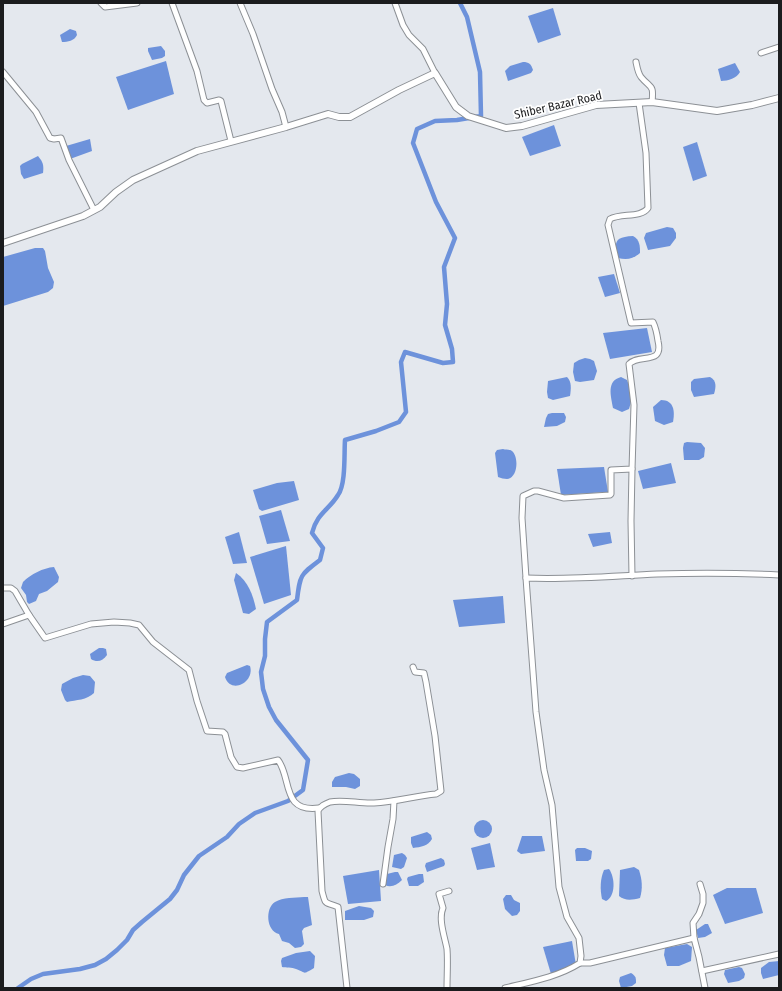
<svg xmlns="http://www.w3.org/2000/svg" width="782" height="991" viewBox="0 0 782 991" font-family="'Fira Sans Condensed',sans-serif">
  <rect width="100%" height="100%" fill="#e4e8ee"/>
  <g fill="#6d92db">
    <polygon points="553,8 561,35 538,43 528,16"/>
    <path d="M70,29L76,31L77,35C74,41 68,42 62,42L60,35Z"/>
    <polygon points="161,46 165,51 165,56 162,58 152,60 148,51 148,48"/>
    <polygon points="166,61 174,94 128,110 116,77"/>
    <path d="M523,62C529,62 531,64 533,70L531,73L508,81L505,71L510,66Z"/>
    <path d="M735,63L740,72C737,78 728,81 721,81L718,69Z"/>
    <polygon points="554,125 561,146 530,156 522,137"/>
    <polygon points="90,139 92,151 70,159 66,146"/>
    <polygon points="697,142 707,176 693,181 683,147"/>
    <path d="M38,156C43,162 44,165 43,173L24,179L21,174L20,166L22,164Z"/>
    <polygon points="667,227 673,228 676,233 676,238 670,246 648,250 644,238 646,233"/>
    <path d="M633,236C640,240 640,246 640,253C633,259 627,260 618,258C614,242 614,237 633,236Z"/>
    <polygon points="35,248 43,248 45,251 48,268 54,282 53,288 48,292 3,306 3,257"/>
    <polygon points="614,274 620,293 605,297 598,277"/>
    <polygon points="647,328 652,352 610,359 603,333"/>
    <polygon points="585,358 590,359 594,361 597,371 594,380 580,382 575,381 573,372 574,363 579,360"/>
    <path d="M567,377C572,382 571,389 570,396L553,400L548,398L547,392L548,381Z"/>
    <path d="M621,377L627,380C631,390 633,398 629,409L622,412L613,408C611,396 606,381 621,377Z"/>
    <path d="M710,377C717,381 716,387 714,394L694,397L691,390V382L694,379Z"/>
    <path d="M661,400C674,400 675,411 673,422L664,425L655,421L653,407Z"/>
    <polygon points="552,413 564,413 566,417 565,422 557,426 544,427 546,418 548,414"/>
    <polygon points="687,442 701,443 705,448 704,457 699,460 684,460 683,448 684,443"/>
    <path d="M503,449C506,450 510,449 512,451C519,457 518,478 507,479C504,479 501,478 498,477L495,453L497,450Z"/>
    <polygon points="671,463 676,483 643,489 638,471"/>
    <polygon points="604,467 608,492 561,495 557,469"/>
    <polygon points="294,481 299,500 262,511 259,509 253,490 277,483"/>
    <polygon points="281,510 290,541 267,544 259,516"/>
    <polygon points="239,532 247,563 233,564 225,537"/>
    <polygon points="610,532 612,543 593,547 588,534"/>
    <polygon points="286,546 291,595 264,604 250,557"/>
    <path d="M54,567L59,577L58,582L47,591L39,594L36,601L29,604L27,602L26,595L21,588L23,582C31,574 43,568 54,567Z"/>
    <path d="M236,573C248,581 253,595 256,609L249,614L243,613L234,580Z"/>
    <polygon points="503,596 505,623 459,627 453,600"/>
    <path d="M99,648H103L106,649L107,655C103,661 97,663 91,659L90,654Z"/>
    <path d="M247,665L250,666C255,682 231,695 225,677L227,673Z"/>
    <path d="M83,675L90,676L95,682L94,693C87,700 76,700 67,702L65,700L61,690L62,684L73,678Z"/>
    <polygon points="349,773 354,774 360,779 360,786 355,789 346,787 332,787 332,782 335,777"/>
    <circle cx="483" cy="829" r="9"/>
    <path d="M427,832L431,835L432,839C428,846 421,847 413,848L411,843V837Z"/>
    <polygon points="522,836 542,836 545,851 521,854 517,851"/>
    <polygon points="490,843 495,867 477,870 471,848"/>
    <polygon points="577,848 585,848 592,851 591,859 588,861 576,861 575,850"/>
    <polygon points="402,853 405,855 407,858 404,867 401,869 392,867 394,855"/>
    <polygon points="441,858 444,860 445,864 444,866 427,872 425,866 426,863"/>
    <path d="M634,867L639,870C642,879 643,888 640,898C632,900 625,901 619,896L620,870Z"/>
    <path d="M609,869C615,877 616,896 606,901L602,899C600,890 600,879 604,870Z"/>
    <polygon points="379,870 381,901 348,904 343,876"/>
    <path d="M395,872H398L402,880C397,885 391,888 385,885V880L387,874Z"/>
    <polygon points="419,874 423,874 424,882 418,886 409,886 407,879 408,877"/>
    <polygon points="727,888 756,888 763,913 725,924 713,895"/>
    <polygon points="506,895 511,895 514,900 520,903 520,911 517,915 512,916 505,909 503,899"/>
    <path d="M304,897H308L312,925L304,928L302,931L304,944L301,947L295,948L289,943L282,941L279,934C266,931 265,908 275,902C283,897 295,898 304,897Z"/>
    <polygon points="359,906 371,908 374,911 373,917 364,920 345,920 345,911"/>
    <polygon points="705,924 708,924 712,933 705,937 698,938 696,930"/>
    <polygon points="572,941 576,965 551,974 543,947"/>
    <polygon points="687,944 692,947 691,961 679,966 667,966 664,955 665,948"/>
    <path d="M310,951L315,956L314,968C302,975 307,973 296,969C292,967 286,968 282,967L281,961L282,958L296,953Z"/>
    <polygon points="779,961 779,975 763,979 761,973 761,968 769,962"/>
    <polygon points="739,967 742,968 745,974 744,978 739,981 728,983 724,974 725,970"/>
    <path d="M631,973C636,976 636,978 636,983L632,986L621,988L619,981L620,977Z"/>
  </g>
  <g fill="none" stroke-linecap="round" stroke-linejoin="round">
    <path stroke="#6d92db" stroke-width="4.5" d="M18,988L31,979L43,974L80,969L95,965L106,959L117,950L127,940L133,930L142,922L170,899L177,890L184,875L199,856L227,837L239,824L255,813L288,801L303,790L308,760L276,720L269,707L263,689L261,672L265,656V639L267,622L297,600C300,575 300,575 320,560L323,548L312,533C317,513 329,510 338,495C346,484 344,454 345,440L376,431L399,422L406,412L401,362L405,352L443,363L453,362L452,349L445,325L447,304L444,267L455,238L436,202L413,143L417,129L435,121L457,120L481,116L480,72L467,17L460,3"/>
    <defs>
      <g id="minor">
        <polyline points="101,3 105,7 137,3"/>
        <polyline points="172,3 197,71 204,100 207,103 219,100 221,101 231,141"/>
        <polyline points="240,3 253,34 272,89 282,112 286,127"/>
        <polyline points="395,3 403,25 409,35 423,49 435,73"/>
        <polyline points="761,53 779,47"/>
        <path d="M636,62C637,67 638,73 641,77C651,89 654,84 652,102"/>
        <polyline points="3,72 36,112 50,138 54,139 61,138 69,160 94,210"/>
        <polyline points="632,576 631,521 632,469"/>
        <path d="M526,578L522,518L523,496L534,491H538L564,498L610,495L611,494V470L632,469L634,405L629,364C639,353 664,366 658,341C657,334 656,328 653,322L631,323L608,225L610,219C621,213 641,218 648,208L646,153L639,103"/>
        <polyline points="3,588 11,588 15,591 29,615 3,624"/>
        <path d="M29,615L45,638L91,624L114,622L130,623L139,625L153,642L189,670L197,701L207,731L223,732L225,734L231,757L237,767L243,768L278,760C292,778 281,813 319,808"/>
        <polyline points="383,884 388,847 393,819 394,801"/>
        <polyline points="694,938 693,923 699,914 703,903 703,894 700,884"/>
        <polyline points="580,963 590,963 694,938 699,957 705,988"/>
        <polyline points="702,971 779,954"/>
        <path d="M347,988L338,907C325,901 326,907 322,891L318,811C320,806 325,804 330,802C343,799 360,804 374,803C395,802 415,796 436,794L441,791L435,736L426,682L424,673L415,672L413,667"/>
        <path d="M447,988C447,976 448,961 447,949C445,938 438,919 443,908L439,894L449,891"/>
        <path d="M505,988C530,982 558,977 580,963L581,956L579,938L567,917L559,887L552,805L544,770L536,712L526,578C569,580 613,576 657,574C697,573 738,573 779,575"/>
      </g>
      <polyline id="tertiary" points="3,243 83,216 100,207 116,192 133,180 197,151 286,127 328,114 339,117 350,117 399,90 435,73 456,107 468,116 506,128 522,126 596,105 652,102 717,111 752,105 779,98"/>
    </defs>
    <use href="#minor" stroke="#8c9095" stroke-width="7"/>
    <use href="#tertiary" stroke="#8c9095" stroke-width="8"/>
    <use href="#minor" stroke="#fff" stroke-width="5"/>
    <use href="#tertiary" stroke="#fff" stroke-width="6"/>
  </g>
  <g text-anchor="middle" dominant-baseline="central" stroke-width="3.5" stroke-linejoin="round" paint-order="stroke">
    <g font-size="12" fill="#1b1c1e" stroke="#fff">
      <text transform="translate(558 105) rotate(-13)">Shiber Bazar Road</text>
    </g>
  </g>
  <rect width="782" height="991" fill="none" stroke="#1b1c1e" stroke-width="8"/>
</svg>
